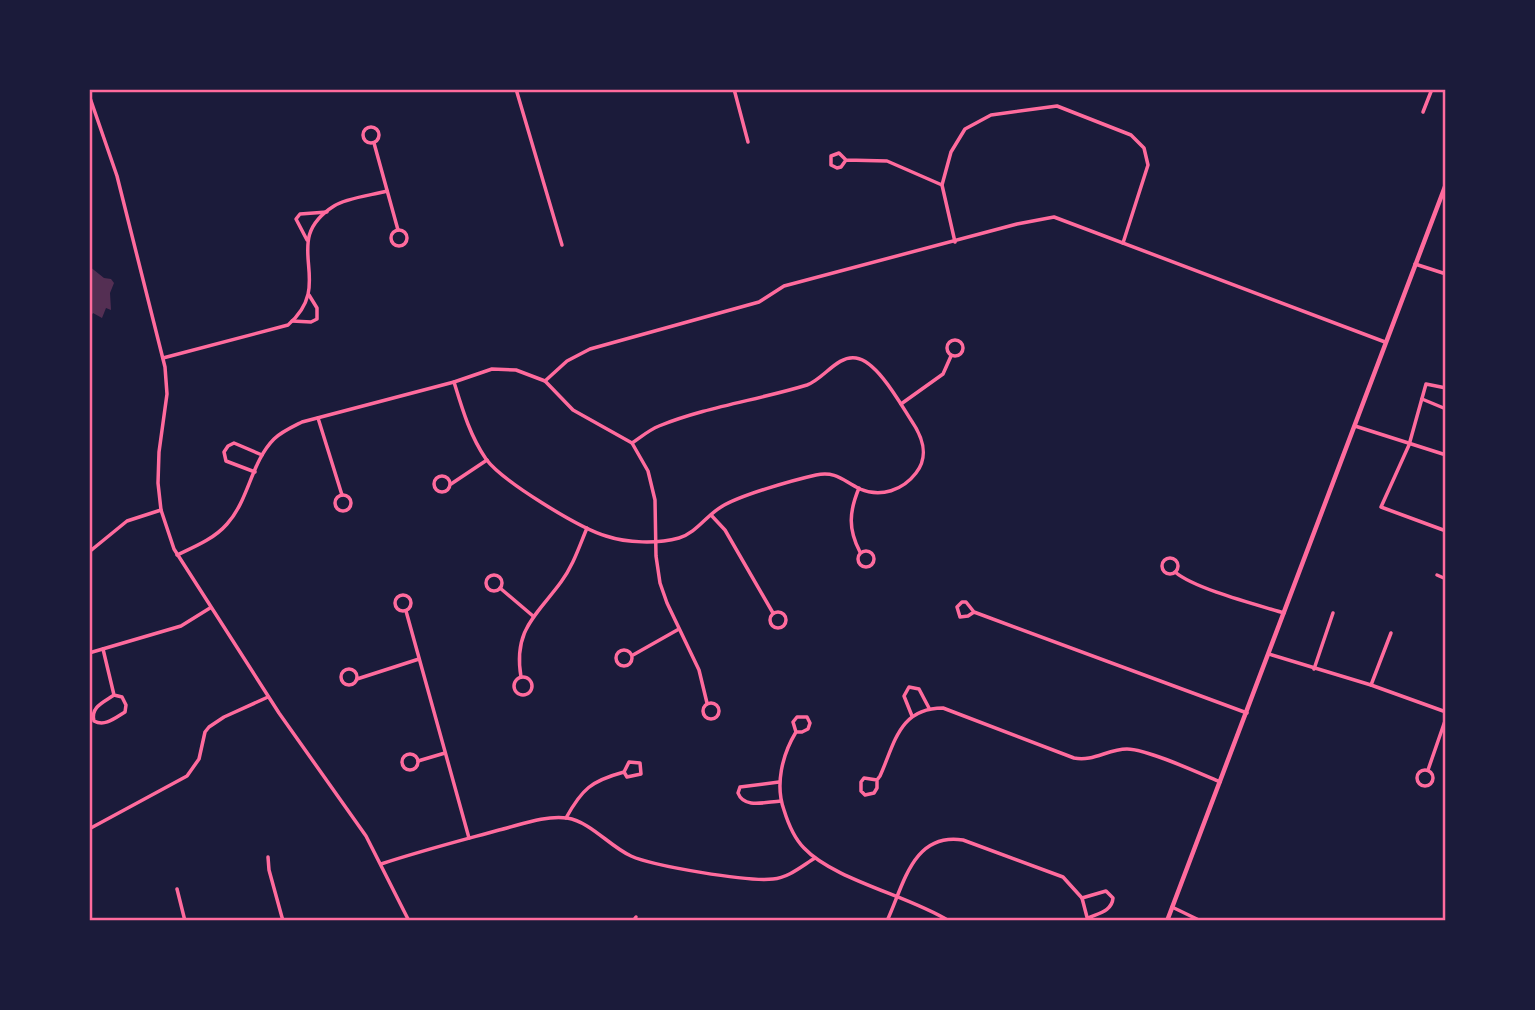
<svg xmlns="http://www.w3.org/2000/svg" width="1535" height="1010" viewBox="0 0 1535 1010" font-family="Overpass,sans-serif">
  <rect width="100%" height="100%" fill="#1b1b3a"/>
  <polygon fill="#542f53" points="89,266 104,278 111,279 114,283 110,293 111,310 106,308 102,318 93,313 89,319"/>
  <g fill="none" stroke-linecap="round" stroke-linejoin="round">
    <g stroke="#ff6b9d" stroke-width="3.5">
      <polyline points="516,89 562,245"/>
      <polyline points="734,89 748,142"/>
      <polyline points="1423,112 1432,89"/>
      <circle cx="371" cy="135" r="8"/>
      <polyline points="374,143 398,230"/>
      <polyline points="846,160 841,167 837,168 831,165 831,156 839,153 846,160 887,161 942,185"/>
      <circle cx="399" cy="238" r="8"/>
      <polyline points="307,240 296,219 300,214 327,212"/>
      <polyline points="955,242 942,185 951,152 965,129 991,115 1057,106 1131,135 1144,148 1148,165 1123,243"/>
      <polyline points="1415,264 1446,274"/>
      <polyline points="292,321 311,322 317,319 317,308 309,295"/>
      <circle cx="955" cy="348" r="8"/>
      <path d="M163,358L288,325C338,282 277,242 334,206C346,198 373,195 387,191"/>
      <polyline points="545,381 567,361 590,349 759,302 784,286 1017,224 1054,217 1385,342"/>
      <path d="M454,382C462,408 470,436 486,459C502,481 579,528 606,536C627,543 657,544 679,538C696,533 706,516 721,507C740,495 794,480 816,475C837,471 843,481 860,489C881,498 903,490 916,473C930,455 922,436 911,420C900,403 877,361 856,358C837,355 824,379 807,385C758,400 706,407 659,426C649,430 641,437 632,443"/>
      <polyline points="1446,388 1426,384 1409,445 1381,507 1446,531"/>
      <polyline points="1422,399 1446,409"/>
      <polyline points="901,404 943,374 951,356"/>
      <polyline points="318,418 342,495"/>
      <polyline points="1355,426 1446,455"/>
      <polyline points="255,472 226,461 224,452 228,446 234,443 262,455"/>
      <circle cx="442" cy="484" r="8"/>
      <polyline points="451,484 487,460"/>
      <path d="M859,488C849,512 848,529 860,552"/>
      <circle cx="343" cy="503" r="8"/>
      <polyline points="711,515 725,530 773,613"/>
      <circle cx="866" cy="559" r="8"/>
      <polyline points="89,552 127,521 161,510"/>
      <path d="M177,555C194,547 214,539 227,524C249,500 251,462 274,439C281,432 292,427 302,422L454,382L492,369L516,370L545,381L573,410L632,443L648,471L655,500L656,556L660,583L667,603L699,670L707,703"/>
      <circle cx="1170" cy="566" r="8"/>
      <path d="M1175,572C1195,589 1258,605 1284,613"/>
      <circle cx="494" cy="583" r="8"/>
      <polyline points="1437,575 1446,579"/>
      <polyline points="500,588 533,616"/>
      <circle cx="403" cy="603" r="8"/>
      <polyline points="406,611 469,838"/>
      <circle cx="778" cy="620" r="8"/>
      <polyline points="974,612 968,616 960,617 957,607 962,602 966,602 974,612 1247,713"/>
      <path d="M103,649L114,695L122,697L126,705L125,712C115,718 105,727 94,721C90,707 104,702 114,695"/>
      <circle cx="624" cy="658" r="8"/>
      <polyline points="89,653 181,626 210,608"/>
      <polyline points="1269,654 1371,685 1446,712"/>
      <polyline points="633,655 679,629"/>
      <circle cx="349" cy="677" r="8"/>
      <polyline points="1314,669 1333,613"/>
      <path d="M521,677C513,630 536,616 561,582C573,566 579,547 587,528"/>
      <circle cx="523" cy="686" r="9"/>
      <polyline points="357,679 419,659"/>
      <polyline points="1371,685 1391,633"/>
      <circle cx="711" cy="711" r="8"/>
      <polyline points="912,716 904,696 909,687 919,689 929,708"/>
      <path d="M796,732H802L808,729L810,723L807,717H797L793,722L796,732C782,755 775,785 784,810C788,823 794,838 804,848C834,880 910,896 949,921"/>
      <circle cx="410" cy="762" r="8"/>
      <polyline points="418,761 445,753"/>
      <circle cx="1425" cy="778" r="8"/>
      <polyline points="1428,770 1446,718"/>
      <path d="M877,780V788L874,793L865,795L861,791V782L864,778L877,780L880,776C895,743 899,708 943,708L1074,758C1093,762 1108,749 1127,749C1147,749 1199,773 1220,782"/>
      <path d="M779,782L740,787L738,793C744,809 765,802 781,801"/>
      <path d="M566,818C582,789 591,781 624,772L627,777L641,774L640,763L629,762L624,772"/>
      <polyline points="89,829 187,776 199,759 205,732 209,727 224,717 268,697"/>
      <polyline points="268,857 269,870 283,921"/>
      <path d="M381,864C420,851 459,841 499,830C520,825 545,815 567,818C591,822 609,846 631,856C653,866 748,882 773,879C788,878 802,866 815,858"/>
      <polyline points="177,889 185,921"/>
      <path d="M1082,898L1106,891L1113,898C1112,911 1099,913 1088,918"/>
      <polyline points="1172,907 1201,921"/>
      <polyline points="633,921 636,917"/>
      <path d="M887,921C904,884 913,832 963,840L1063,877L1082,898L1088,921"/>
    </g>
    <polyline stroke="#ff6b9d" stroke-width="3.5" points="89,95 117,176 165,367 167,394 159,452 158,483 161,510 174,549 279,713 366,836 409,921"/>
    <polyline stroke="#ff6b9d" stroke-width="4.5" points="1167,921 1446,184"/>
  </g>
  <rect width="1535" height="1010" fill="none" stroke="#1b1b3a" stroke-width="182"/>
  <rect x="91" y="91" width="1353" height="828" fill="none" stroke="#ff6b9d" stroke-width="2.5"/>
</svg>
